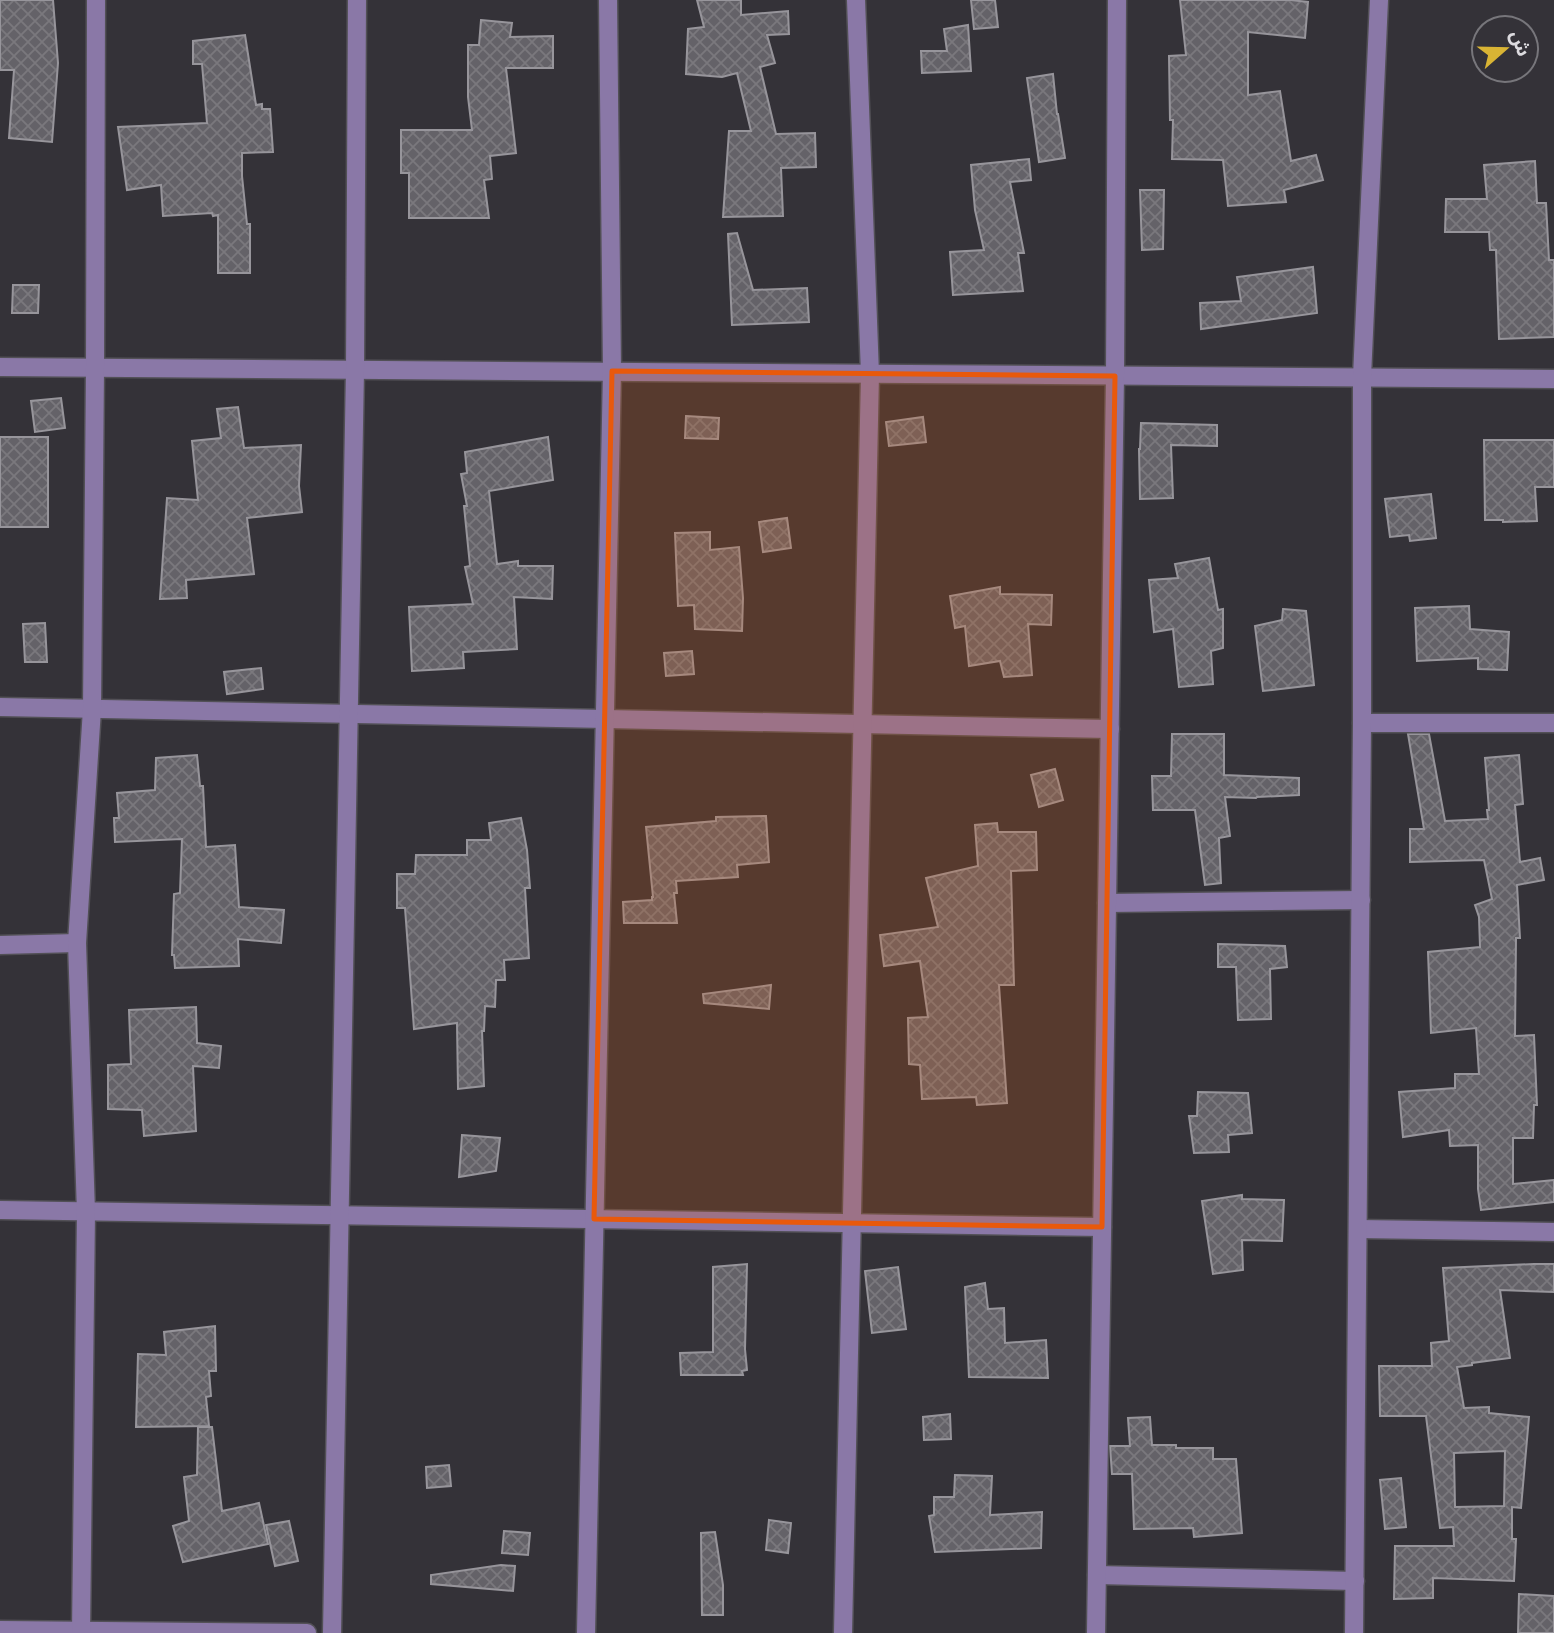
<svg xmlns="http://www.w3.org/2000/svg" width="1554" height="1633" viewBox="0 0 1554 1633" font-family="'Roboto Serif','Noto Sans Arabic',serif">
  <defs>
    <pattern id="building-cross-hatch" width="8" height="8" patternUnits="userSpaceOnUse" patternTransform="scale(1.75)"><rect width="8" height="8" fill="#646268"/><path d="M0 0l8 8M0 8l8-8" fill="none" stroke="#7a787d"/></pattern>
  </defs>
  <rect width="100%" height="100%" fill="#343238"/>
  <g fill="url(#building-cross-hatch)" stroke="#97959b" stroke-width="2" fill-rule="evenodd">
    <polygon points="0,0 53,0 58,63 52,142 9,138 14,70 0,70"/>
    <polygon points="697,0 741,0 741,15 788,11 789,34 767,35 775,63 760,67 776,134 815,133 816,167 781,168 783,216 723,217 729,131 751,131 737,73 722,77 686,74 688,29 704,27"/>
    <polygon points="971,0 995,0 998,27 974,29"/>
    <polygon points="1180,0 1291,0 1308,2 1305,38 1248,32 1248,95 1280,91 1291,161 1316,155 1323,180 1284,190 1286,202 1228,206 1223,160 1172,159 1173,120 1170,120 1169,56 1186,55"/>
    <polygon points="481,20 512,23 510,37 553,36 553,68 506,68 516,153 490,156 492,179 484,180 489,218 409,218 409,173 401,173 401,130 472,130 468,97 468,45 479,45"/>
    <polygon points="968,25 971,71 922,73 921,51 947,51 944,29"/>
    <polygon points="245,35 256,105 262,104 262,109 270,109 273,152 242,153 242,176 247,224 250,224 250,273 218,273 218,215 213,216 212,213 163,216 161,185 127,190 118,127 207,123 202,64 193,64 193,41"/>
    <polygon points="1053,74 1057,114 1058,114 1065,158 1039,162 1027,78"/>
    <polygon points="1029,159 1031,180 1010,182 1024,253 1018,253 1023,291 953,295 950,252 984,250 975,210 971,165"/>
    <polygon points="1535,161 1537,203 1546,203 1549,260 1554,260 1554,337 1499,339 1496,250 1490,250 1489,232 1445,232 1446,199 1487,199 1484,165"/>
    <polygon points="1140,190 1164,190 1163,249 1142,250"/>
    <polygon points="737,233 753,290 807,288 809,322 732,325 728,234"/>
    <polygon points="1313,267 1317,313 1201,329 1200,303 1241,301 1237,277"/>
    <polygon points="13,285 39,285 38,313 12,313"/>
    <polygon points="61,398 65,428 35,432 31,401"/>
    <polygon points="238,407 244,448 301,445 299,486 302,512 247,518 254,574 186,580 187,598 160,599 167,498 198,500 192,441 221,438 217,409"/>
    <polygon points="686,416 719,418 718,439 685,438"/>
    <polygon points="923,417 926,442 889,446 886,422"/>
    <polygon points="1141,423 1217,425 1217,446 1171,445 1173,498 1140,499 1139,449 1140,449"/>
    <rect x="0" y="437" width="48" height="90"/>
    <polygon points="548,437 553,480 489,491 497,564 518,561 518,566 553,566 552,599 514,597 517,649 463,652 464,668 412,671 409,607 473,604 465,567 470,566 464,506 467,506 461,474 467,473 465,452"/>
    <polygon points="1484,440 1554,440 1554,487 1535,487 1537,521 1503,522 1503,520 1485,520"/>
    <polygon points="1431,494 1436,538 1410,541 1409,535 1390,537 1385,499"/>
    <polygon points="787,518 791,548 763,552 759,522"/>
    <polygon points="710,532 710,550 739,547 743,598 742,631 695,629 694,605 678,606 675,533"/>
    <polygon points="1209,558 1218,610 1223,609 1223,648 1211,651 1213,684 1179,687 1173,629 1154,632 1149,580 1178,578 1175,564"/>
    <polygon points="1000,587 1000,594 1052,595 1051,625 1028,624 1032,675 1004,677 1000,661 969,666 965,626 955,628 950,596"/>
    <polygon points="1469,606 1470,629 1509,632 1507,670 1478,669 1478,658 1417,661 1415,608"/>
    <polygon points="1283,609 1306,611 1314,685 1263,691 1255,626 1282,620"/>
    <polygon points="45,623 47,662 25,662 23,624"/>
    <polygon points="692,651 694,674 666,676 664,653"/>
    <polygon points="261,668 263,689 227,694 224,672"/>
    <polygon points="1172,734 1224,734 1224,775 1299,778 1299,795 1257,797 1256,798 1225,797 1230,836 1219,838 1221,883 1205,885 1195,810 1153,810 1152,776 1171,776"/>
    <polygon points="1408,734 1429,734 1445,821 1488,819 1487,810 1489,810 1485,758 1519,755 1523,804 1515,805 1520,862 1540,858 1544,880 1517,885 1520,938 1516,938 1515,1036 1534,1035 1537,1105 1534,1105 1533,1138 1513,1138 1513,1184 1554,1180 1554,1202 1481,1210 1478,1189 1478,1145 1450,1146 1449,1130 1403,1137 1399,1092 1455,1088 1455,1074 1479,1074 1476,1028 1431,1033 1428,952 1480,947 1479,917 1475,905 1492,899 1484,860 1410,862 1410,829 1424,829"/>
    <polygon points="197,755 200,786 203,786 206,847 235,845 239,907 284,910 281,943 238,939 239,966 175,968 174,955 172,955 174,894 180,893 182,839 115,842 114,818 119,818 117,793 155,790 156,758"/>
    <polygon points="1055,769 1063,800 1039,807 1031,775"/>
    <polygon points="766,816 769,862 737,865 738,877 676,881 677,893 674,893 677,923 624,923 623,902 652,900 652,897 653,897 646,827 716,821 716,817"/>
    <polygon points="521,818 527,850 530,888 525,888 529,958 504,960 505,980 496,980 495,1007 485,1006 484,1031 482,1031 484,1086 458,1089 457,1023 414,1029 405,908 397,908 397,874 415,874 416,855 467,855 467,840 491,840 489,823"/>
    <polygon points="997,823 998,832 1036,832 1037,870 1011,871 1014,985 999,985 1007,1103 977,1105 976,1097 922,1099 920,1065 909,1064 908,1018 928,1017 920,961 884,966 880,935 938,927 926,878 978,866 975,825"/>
    <polygon points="1218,944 1285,946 1287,967 1270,969 1271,1019 1238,1020 1236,967 1218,967"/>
    <polygon points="771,985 769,1009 704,1003 703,994"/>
    <polygon points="196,1007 197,1043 221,1046 219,1068 193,1066 196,1131 144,1136 142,1110 108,1109 108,1065 131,1064 129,1010"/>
    <polygon points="1198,1092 1248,1093 1252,1133 1228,1135 1229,1152 1194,1153 1189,1116 1197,1116"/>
    <polygon points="462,1135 500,1138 496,1171 459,1177"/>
    <polygon points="1242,1195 1242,1199 1284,1200 1282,1241 1242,1240 1243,1270 1213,1274 1202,1201"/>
    <polygon points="747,1264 745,1349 747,1370 742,1371 743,1375 681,1375 680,1353 713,1352 713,1267"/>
    <path d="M1534,1264H1554V1292L1500,1290L1510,1358L1472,1363V1365L1457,1367L1464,1408L1489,1407V1413L1529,1417L1521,1508L1512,1507V1539H1516L1514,1581L1433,1578V1598L1394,1599L1395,1546H1454L1453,1527L1440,1528L1426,1416H1380L1379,1366H1432L1431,1343L1449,1341L1443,1268ZM1505,1451L1504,1506L1455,1507L1454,1453Z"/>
    <polygon points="898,1267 906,1329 872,1333 865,1271"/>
    <polygon points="985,1283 988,1309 1004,1308 1005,1343 1046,1340 1048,1378 969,1377 965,1287"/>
    <polygon points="215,1326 216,1371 209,1371 211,1396 206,1397 209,1426 136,1427 138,1354 166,1355 164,1332"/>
    <polygon points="950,1414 951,1439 924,1440 923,1417"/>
    <polygon points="1150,1417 1152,1445 1176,1445 1176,1448 1213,1448 1213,1459 1236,1459 1242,1533 1194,1537 1193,1528 1134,1529 1132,1474 1112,1474 1110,1446 1130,1446 1128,1418"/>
    <polygon points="198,1427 212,1427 222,1511 259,1503 268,1544 183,1562 173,1526 189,1521 184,1477 197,1475"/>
    <polygon points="449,1465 451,1486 427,1488 426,1467"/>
    <polygon points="955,1475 992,1476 990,1515 1042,1512 1041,1548 935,1552 929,1516 934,1515 934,1497 954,1497"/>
    <polygon points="1401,1478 1406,1527 1385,1529 1380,1480"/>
    <polygon points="769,1520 791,1523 788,1553 766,1550"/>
    <polygon points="289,1521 298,1561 275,1566 266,1525"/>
    <polygon points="504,1531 530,1533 528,1555 502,1553"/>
    <polygon points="715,1532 723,1585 723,1615 702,1615 701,1533"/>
    <polygon points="501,1565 515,1566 513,1591 431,1584 431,1575"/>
    <polygon points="1519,1594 1554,1596 1554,1633 1518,1633"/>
  </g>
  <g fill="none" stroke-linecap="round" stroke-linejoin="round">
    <defs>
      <g id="minor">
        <polyline points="0,367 1554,379"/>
        <polyline points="0,707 1110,729"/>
        <polyline points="1362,723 1554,723"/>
        <polyline points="1107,903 1361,900"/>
        <polyline points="0,945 77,943"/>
        <polyline points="0,1210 1102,1227"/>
        <polyline points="1358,1229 1554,1232"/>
        <polyline points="1097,1575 1355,1581"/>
        <polyline points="0,1630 307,1633"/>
        <polyline points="81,1633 86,1212 77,943 92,709 95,368 96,0"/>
        <polyline points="332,1633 355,370 357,0"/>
        <polyline points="586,1633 612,371 608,0"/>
        <polyline points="843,1633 870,374 856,0"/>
        <polyline points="1096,1633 1115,376 1117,0"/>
        <polyline points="1354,1633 1362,723 1362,377 1379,0"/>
      </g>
    </defs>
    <use href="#minor" stroke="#525056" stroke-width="21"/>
    <use href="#minor" stroke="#8a78a7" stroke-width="18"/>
  </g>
  <path fill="#e8590c" fill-opacity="0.2" stroke="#e8590c" stroke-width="5" stroke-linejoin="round" d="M612,371L1115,376L1102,1227L594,1219Z"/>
  <g transform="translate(1505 49) rotate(70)"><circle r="33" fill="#343238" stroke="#77767b" stroke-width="2"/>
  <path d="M0-5L12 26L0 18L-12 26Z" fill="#d9b434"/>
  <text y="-10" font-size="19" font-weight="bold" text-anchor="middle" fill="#dcdbdf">ش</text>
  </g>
</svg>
